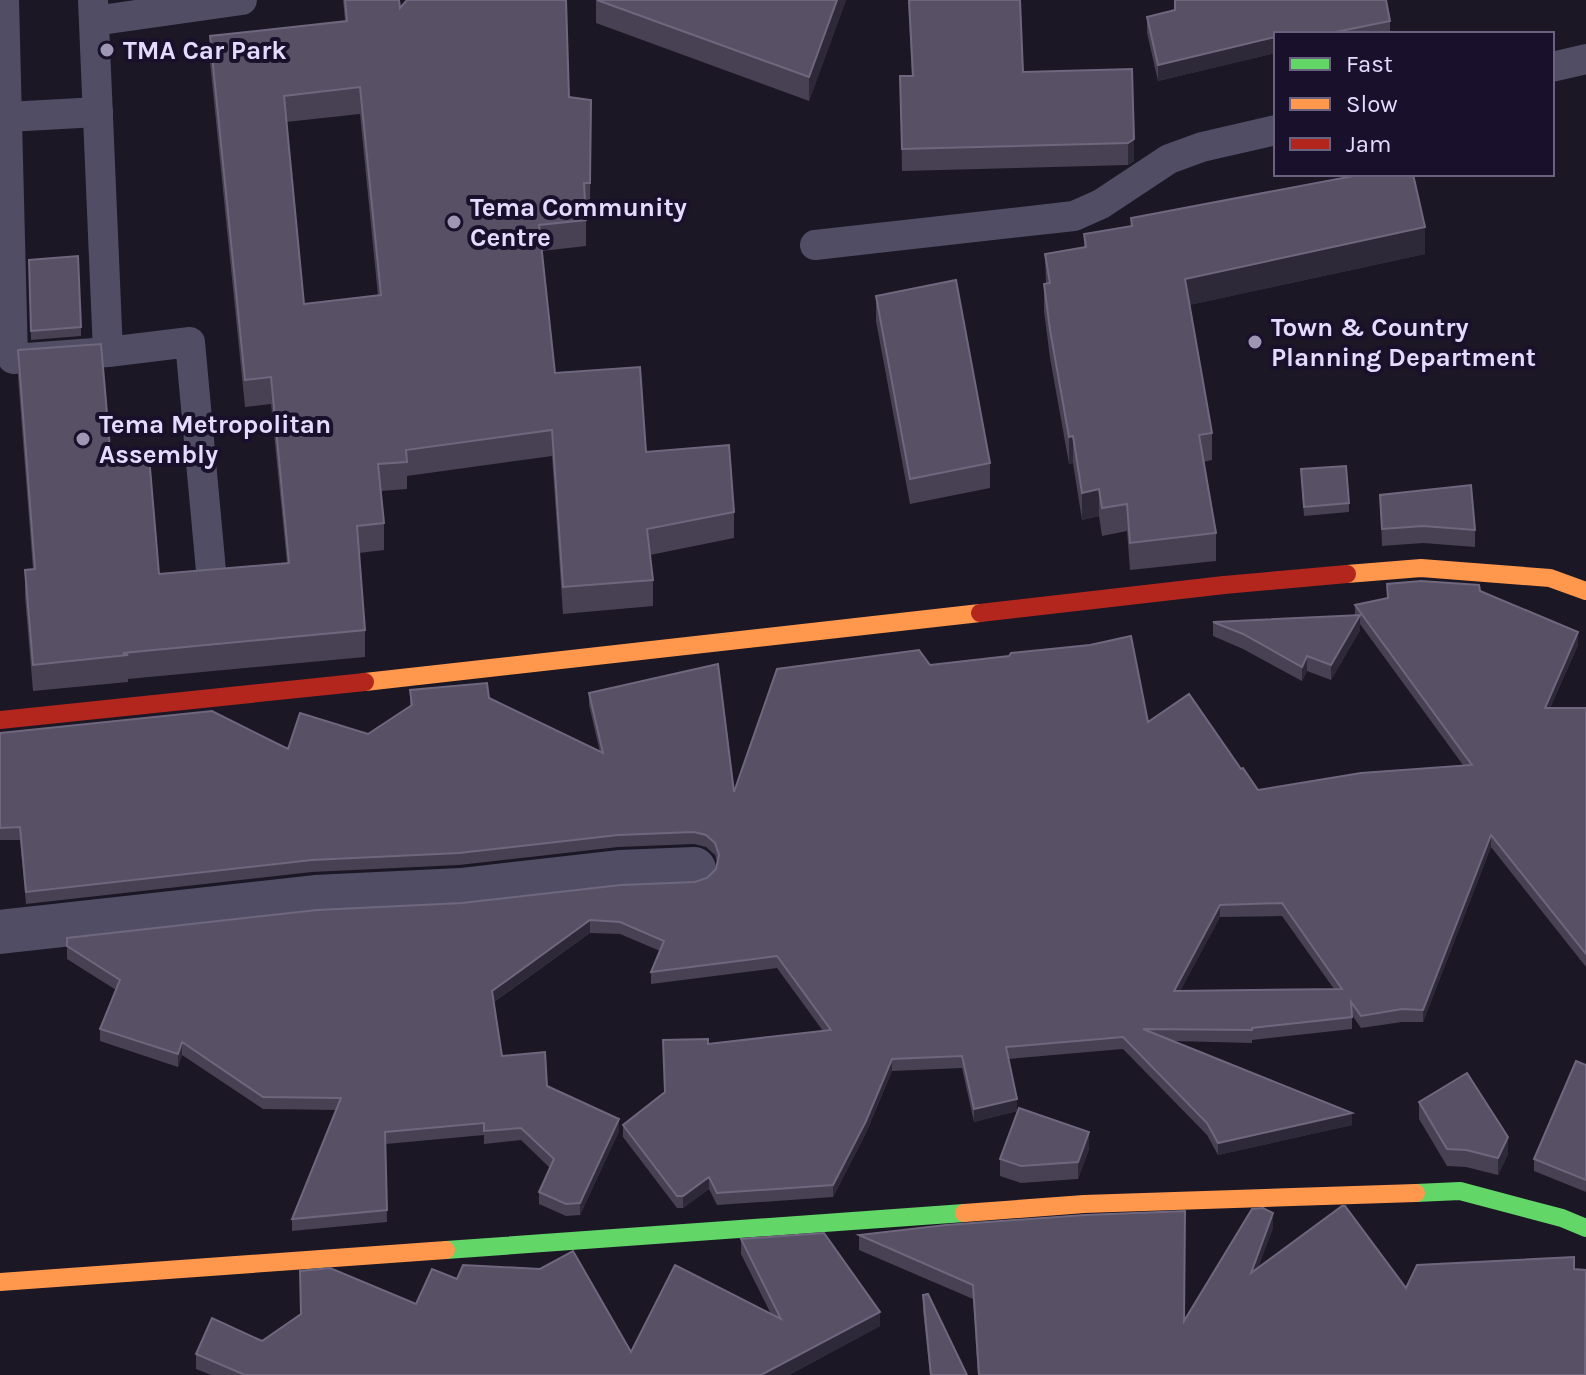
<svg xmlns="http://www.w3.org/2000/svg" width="1586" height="1375" font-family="Karla,sans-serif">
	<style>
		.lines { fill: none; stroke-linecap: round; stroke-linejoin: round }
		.lane { stroke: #514d65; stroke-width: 30 }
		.street { stroke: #514d65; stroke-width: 44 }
		.fast { stroke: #63d668; stroke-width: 18 }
		.slow { stroke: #ff974d; stroke-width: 18 }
		.jam { stroke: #b3261e; stroke-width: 18 }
		.wall { fill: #474153; fill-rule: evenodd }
		.shaded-wall { fill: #2e2939 }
		.building { fill: #585165; stroke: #6e677e; stroke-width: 2; fill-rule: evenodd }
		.poi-dot { fill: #9e96b3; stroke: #19112b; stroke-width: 3 }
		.labels { text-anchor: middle; stroke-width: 8; stroke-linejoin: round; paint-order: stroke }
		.poi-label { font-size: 26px; font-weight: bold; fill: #e4dbff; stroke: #19112b; text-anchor: start }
	</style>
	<rect width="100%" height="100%" fill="#1b1725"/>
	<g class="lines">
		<g class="lane">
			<path d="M4,0L13,359L108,352L190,342L211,571"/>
			<path d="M93,0L108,352"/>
			<path d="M94,21L242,0"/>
			<path d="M1552,67L1586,59"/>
			<path d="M7,117L98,112"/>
			<path d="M815,245L1074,216L1101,204L1169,159L1202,147L1276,130"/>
		</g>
		<path class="street" d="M0,932L315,897L461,890L619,872L694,869"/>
		<g class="fast">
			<path d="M1416,1193L1460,1191L1562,1218L1586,1228"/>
			<path d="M446,1250L964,1213"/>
		</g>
		<g class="slow">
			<path d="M1347,574L1421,568L1550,578L1586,591"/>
			<path d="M365,682L980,613"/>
			<path d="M964,1213L1084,1204L1416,1193"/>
			<path d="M0,1282L446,1250"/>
		</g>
		<g class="jam">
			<path d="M980,613L1224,585L1347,574"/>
			<path d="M0,720L365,682"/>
		</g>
	</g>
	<g class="wall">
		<path d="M343,0H399L400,8L569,97L591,100L590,210H586V246L542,251L555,373L646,452L734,512V538L650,555L653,580V606L563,614L552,456L407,476V489L381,491L384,523V550L359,553L365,630V657L128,679V682L33,691L25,597V570H33L18,377V350L111,460L159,574L287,563L271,404L245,407L210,62V36L345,21ZM360,114L378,296L304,304L286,122Z"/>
		<path d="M596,0H846L809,101L596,23Z"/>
		<path d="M908,0H1020L1023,72L1132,69L1134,161L1128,165L902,171L900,76H912Z"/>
		<path d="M1174,0H1386L1390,21V34H1276V58L1275,53L1158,81L1147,33V17L1174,10Z"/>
		<path d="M1131,218L1425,254L1189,305L1212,433V460L1203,462L1216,533V561L1130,570L1127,531L1102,536L1099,516L1082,520L1073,463L1069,464L1050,358L1044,311V284H1046L1045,254L1084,247V234L1131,226Z"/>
		<path d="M29,260L81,327V336L31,340Z"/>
		<path d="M876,296L990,463V488L910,504L876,321Z"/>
		<path d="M1301,478L1349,503V512L1304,516Z"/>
		<path d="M1380,495L1475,530V547L1423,543L1382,546Z"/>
		<path d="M1387,584L1480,591L1578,645L1550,708H1586V967L1491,847L1423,1022H1402L1361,1028L1352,1015V1029L1252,1040V1043L1174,1041L1352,1125L1218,1155L1207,1135L1123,1049L1008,1059L1017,1111L974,1122L962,1068L892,1071L866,1133L833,1197L717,1205L709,1189L683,1208H677L623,1137V1125L664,1093L708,1044L823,1031L777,968L651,984V972L660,951L620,934L590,933L494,1002L502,1056L547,1086L619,1131L580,1215L566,1216L539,1204V1192L550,1168L521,1140L484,1144V1135L386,1144L387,1222L292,1231V1219L336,1110L263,1109L182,1055L178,1067L100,1041V1029L116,990L67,959V938L695,882L707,878L716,869L717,862L715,855L706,847L694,844L618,847L459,865L312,872L26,904L20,840H0V733L288,749L368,734L410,706V690L489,698L600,752L589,705V693L734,792L930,665L1148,722L1241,769L1258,790L1463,765L1360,624V630L1331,680L1307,671L1302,681L1243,649L1213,636V622L1355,615V605L1387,598ZM1282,916L1334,989L1180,991L1220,917Z"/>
		<path d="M1586,1065V1192L1534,1171V1159Z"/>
		<path d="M1419,1102L1508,1154L1498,1175L1466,1167L1447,1166L1419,1119Z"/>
		<path d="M1089,1149L1078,1179L1021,1183L1000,1176V1159Z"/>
		<path d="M1273,1228L1258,1267L1406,1288L1574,1269L1586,1375H978L973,1299L859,1250V1235L1184,1321Z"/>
		<path d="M741,1239L880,1326L789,1375H211L196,1369V1354L262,1341L416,1304L631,1352L771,1314L741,1254Z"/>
		<path d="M923,1295L967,1375H930L923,1310Z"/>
	</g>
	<g class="shaded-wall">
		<path d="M837,0H846L809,101V77Z"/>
		<path d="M1275,37V53L1158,81V65Z"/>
		<path d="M1134,139V161L1128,165V143Z"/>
		<path d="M1425,227V254L1185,306V279Z"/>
		<path d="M1073,436V463L1069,464V437Z"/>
		<path d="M1099,489V516L1082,520V493Z"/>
		<path d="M1360,615V630L1331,680V665Z"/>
		<path d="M1578,632V645L1545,720V708Z"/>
		<path d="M1307,656V671L1302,681V667Z"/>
		<path d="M1491,835V847L1423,1022V1010Z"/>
		<path d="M1220,905V917L1174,1003V991Z"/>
		<path d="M590,920V933L492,1003V991Z"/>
		<path d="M182,1042V1055L178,1067V1054Z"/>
		<path d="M892,1059V1071L866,1133L833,1197V1185Z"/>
		<path d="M1017,1099V1111L974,1122V1109Z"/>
		<path d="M1352,1113V1125L1218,1155V1143Z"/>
		<path d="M619,1119V1131L580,1215V1203Z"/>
		<path d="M1089,1132V1149L1078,1179V1162Z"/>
		<path d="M1508,1137V1154L1498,1175V1158Z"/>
		<path d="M709,1177V1189L683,1208V1196Z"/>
		<path d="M1273,1213V1228L1251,1287V1273Z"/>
		<path d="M880,1312V1326L789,1375H761Z"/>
	</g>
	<g class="building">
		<path d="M345,0H399L400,8L407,0H566L569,97L591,100L590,183H584L586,220L539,225L555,373L640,367L646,452L729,445L734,512L647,529L653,580L563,587L552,430L406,450L407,462L378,464L384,523L357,526L365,630L123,653L128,655L33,665L25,570L35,569L18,350L101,344L111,460L149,456L159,574L289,563L271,377L245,380L210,36L347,21ZM360,87L381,295L304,304L284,96Z"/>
		<path d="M597,0H837L809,77Z"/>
		<path d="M909,0H1020L1023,72L1132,69L1134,139L1128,143L902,149L900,76H913Z"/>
		<path d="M1175,0H1386L1390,21L1326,34H1276V42L1275,37L1158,65L1147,17L1175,10Z"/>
		<path d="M1364,174H1413L1425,227L1185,279L1212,433L1199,435L1216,533L1130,543L1127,504L1102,508L1099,489L1082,493L1073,436L1069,437L1050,330L1044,284L1050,283L1045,254L1086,247L1084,234L1132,226L1131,218Z"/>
		<path d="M78,256L81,327L31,331L29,260Z"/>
		<path d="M956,280L990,463L910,479L876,296Z"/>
		<path d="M1346,466L1349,503L1304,507L1301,469Z"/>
		<path d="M1471,485L1475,530L1423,526L1382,529L1380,495Z"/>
		<path d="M1421,581L1479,585L1480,591L1578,632L1545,708H1586V954L1491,835L1423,1010L1402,1009L1361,1016L1351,1002L1352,1017L1252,1028V1030L1143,1029L1352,1113L1218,1143L1207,1123L1123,1037L1006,1047L1017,1099L974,1109L962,1056L892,1059L866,1121L833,1185L717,1193L709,1177L683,1196H677L623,1125L665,1092L663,1040L708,1039V1044L831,1030L777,956L651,972L664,941L620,922L590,920L492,991L502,1056L545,1052L547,1086L619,1119L580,1203L566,1204L539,1192L554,1159L521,1128L484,1131V1123L385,1132L387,1210L292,1219L341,1098L263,1097L182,1042L178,1054L100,1029L120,980L67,946V938L317,910L462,903L621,885L695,882L707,878L716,869L719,855L715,843L706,835L694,832L618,835L459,853L312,860L26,892L20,827L0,828V733L212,711L288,749L300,713L368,734L412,705L410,690L487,683L489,698L603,753L589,693L718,664L734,792L777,669L919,650L930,665L1009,656L1011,653L1090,645L1131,636L1148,722L1189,694L1241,769L1243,768L1258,790L1361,773L1472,765L1355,605L1388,598L1387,584ZM1282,903L1342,989L1174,991L1220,905Z"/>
		<path d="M1360,615L1331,665L1307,656L1302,667L1243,634L1213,622Z"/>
		<path d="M1576,1061L1586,1065V1180L1534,1159Z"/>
		<path d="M1467,1073L1508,1137L1498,1158L1466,1150L1447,1149L1419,1102Z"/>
		<path d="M1019,1108L1089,1132L1078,1162L1021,1166L1000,1159Z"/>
		<path d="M1342,1206H1345L1406,1288L1417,1265L1574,1257V1269L1586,1270L1585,1375H979L973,1285L859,1235L946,1225L1085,1215L1185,1211L1184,1321L1252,1209L1263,1208L1273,1213L1251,1273Z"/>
		<path d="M824,1233L880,1312L761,1375H245L196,1354L212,1318L262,1341L301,1314L300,1271L330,1268L416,1304L432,1269L457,1279L463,1265L540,1269L573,1251L631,1352L675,1265L781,1319L741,1239Z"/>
		<path d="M928,1294L967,1375H931L923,1295Z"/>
	</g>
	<g class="poi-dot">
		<circle cx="107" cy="50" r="8"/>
		<circle cx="454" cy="222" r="8"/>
		<circle cx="1255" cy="342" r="8"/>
		<circle cx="83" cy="439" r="8"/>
	</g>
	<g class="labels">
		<g class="poi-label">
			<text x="123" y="59">TMA Car Park</text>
			<text x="470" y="216">Tema Community<tspan x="470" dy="30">Centre</tspan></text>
			<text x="1271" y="336">Town &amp; Country<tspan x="1271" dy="30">Planning Department</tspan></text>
			<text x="99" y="433">Tema Metropolitan<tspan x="99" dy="30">Assembly</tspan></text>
		</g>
	</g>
	<rect x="1274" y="32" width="280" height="144" fill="#19112b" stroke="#6a6280" stroke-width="2"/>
	<rect x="1290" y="58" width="40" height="12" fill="#63d668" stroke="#6a6280" stroke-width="2"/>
	<text x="1346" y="72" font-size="24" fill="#e4dbff">Fast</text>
	<rect x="1290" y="98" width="40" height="12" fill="#ff974d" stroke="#6a6280" stroke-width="2"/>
	<text x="1346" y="112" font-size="24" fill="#e4dbff">Slow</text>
	<rect x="1290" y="138" width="40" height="12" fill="#b3261e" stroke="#6a6280" stroke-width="2"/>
	<text x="1346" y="152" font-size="24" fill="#e4dbff">Jam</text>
</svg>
